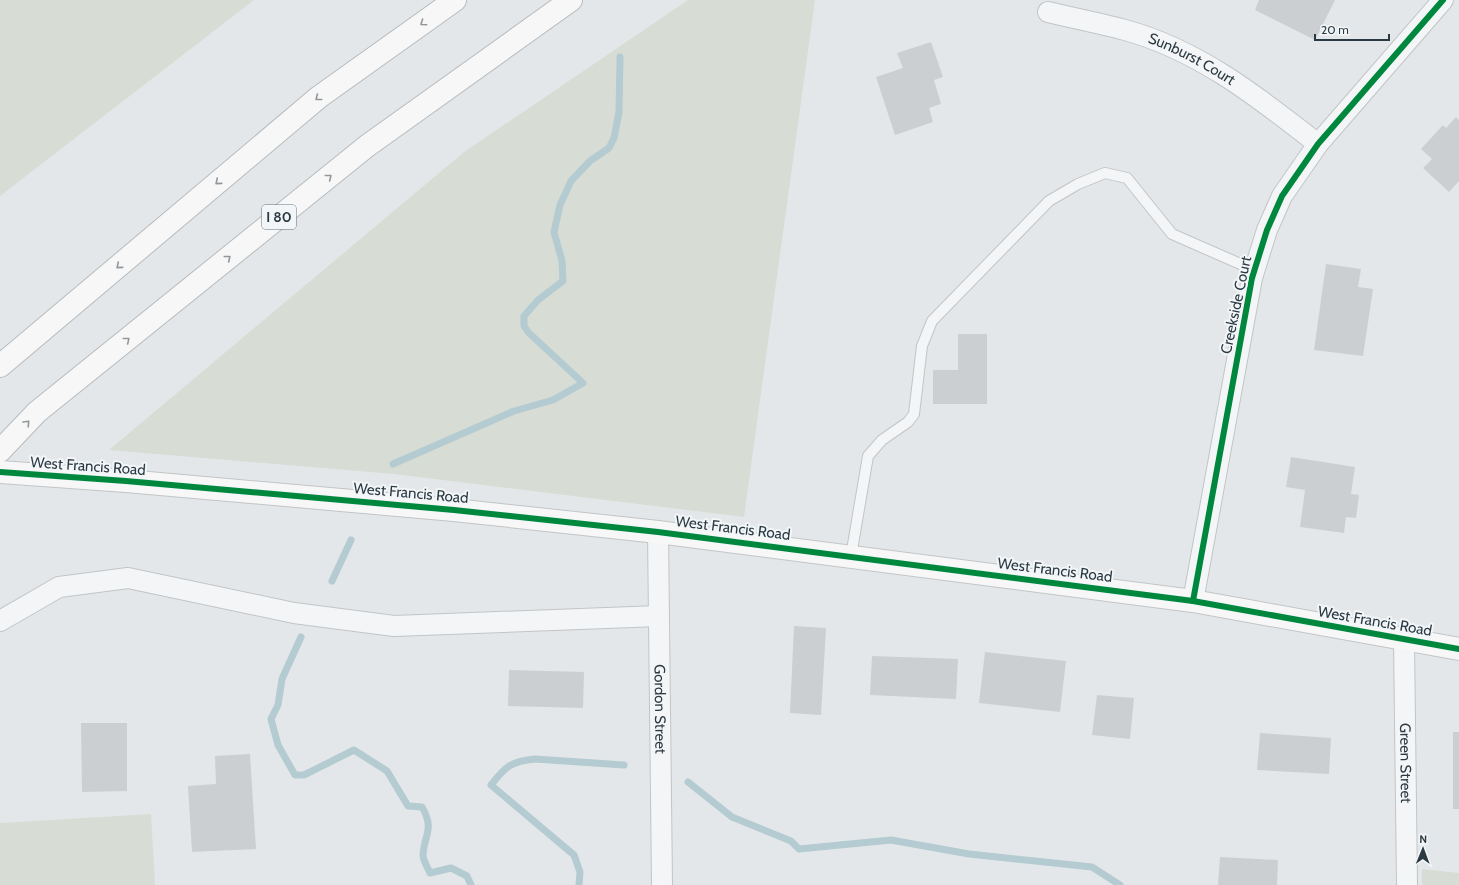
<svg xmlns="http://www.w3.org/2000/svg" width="1459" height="885" font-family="Cabin,sans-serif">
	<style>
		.green { fill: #d7ddd5 }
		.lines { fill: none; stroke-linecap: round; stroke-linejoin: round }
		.stream { stroke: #b4cbd2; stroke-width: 7 }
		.building { fill: #cccfd1 }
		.lane-casing { stroke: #c2c5c7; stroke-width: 12 }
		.street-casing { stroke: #c2c5c7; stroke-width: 22 }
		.secondary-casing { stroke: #c2c5c7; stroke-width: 24 }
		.highway-casing { stroke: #b7bbbd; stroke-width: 24 }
		.lane { stroke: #f3f5f6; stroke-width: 10 }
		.street { stroke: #f3f5f6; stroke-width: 20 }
		.secondary { stroke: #f7f7f7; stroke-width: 22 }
		.highway { stroke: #f7f7f7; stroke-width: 22 }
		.cycleway-casing { stroke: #f2f6f8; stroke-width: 8 }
		.cycleway { stroke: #00873e; stroke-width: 6 }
		.oneway { stroke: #91989c }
		.labels { text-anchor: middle; stroke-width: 4; stroke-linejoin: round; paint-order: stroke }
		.shield { fill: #f2f6f8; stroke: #677279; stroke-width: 1 }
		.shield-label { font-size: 14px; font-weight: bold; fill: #2b3a42 }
		.street-label { font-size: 15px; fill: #2b3a42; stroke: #f2f6f8 }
	</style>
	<rect width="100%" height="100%" fill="#e4e7e9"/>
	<g class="green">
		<path d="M0,0H254L0,196Z"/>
		<path d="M688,0H815L744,517L394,474L109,450L464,152Z"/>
		<path d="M151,814L155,885H0V823Z"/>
		<path d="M1422,869L1459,873V885H1422Z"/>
	</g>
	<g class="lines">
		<g class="stream">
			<path d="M393,464L514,411L553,400L583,383L529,333L524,326V316L538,300L563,281L562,261L554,232L560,205L571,181L590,161L609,148L614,138L619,112L620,57"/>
			<path d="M332,581L351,540"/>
			<path d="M301,637L282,679L278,705L271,719L278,745L295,775H304L354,750L387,771L408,806L422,807C435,829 424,835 423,855C423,861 428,868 430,873L451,868L467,876L471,885"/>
			<path d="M688,782L732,817L791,841L799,849L891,840L969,854L1092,867L1120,885"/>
			<path d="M579,885L580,872L574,855L491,785C505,767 511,761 535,759L624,765"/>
		</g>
	</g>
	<g class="building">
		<path d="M1259,0H1335L1315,40L1255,10Z"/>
		<path d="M931,42L943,77L934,80L941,104L929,108L933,122L895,135L876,77L903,68L897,53Z"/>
		<path d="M1456,117L1459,120V181L1449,192L1423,168L1432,159L1421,149L1443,125L1446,128Z"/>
		<path d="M1326,264L1361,269L1358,287L1373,289L1363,356L1314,350Z"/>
		<path d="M958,334H987V404H933V370H958Z"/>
		<path d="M1291,457L1355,467L1351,494L1359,495L1356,518L1346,517L1344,533L1300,527L1305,490L1286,487Z"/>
		<path d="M794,626L826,628L821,715L790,713Z"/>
		<path d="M985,652L1066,661L1060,712L979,703Z"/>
		<path d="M872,656L958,659L956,699L870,695Z"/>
		<path d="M509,670L584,672L583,708L508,706Z"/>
		<path d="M1097,695L1134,698L1130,739L1092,735Z"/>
		<path d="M81,723H127V791L82,792Z"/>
		<rect x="1453" y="732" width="6" height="77"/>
		<path d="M1260,733L1331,738L1329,774L1257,770Z"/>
		<path d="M250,754L256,849L192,852L188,786L216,784L215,756Z"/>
		<path d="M1220,857L1278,860L1277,885H1218Z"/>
	</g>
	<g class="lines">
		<defs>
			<path id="lane" d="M851,556L868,456L882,440L908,422L914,414L922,346L932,321L1049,201L1078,184L1105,173L1127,178L1172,234L1254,270"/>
			<g id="street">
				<path id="s1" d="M1048,12C1073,18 1100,23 1125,30C1199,50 1259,98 1318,144"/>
				<path id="s2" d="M658,532L662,885"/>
				<path d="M1193,601L1252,278L1267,230L1282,196L1318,144L1443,0"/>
				<path d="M0,621L59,587L128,578L294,613L394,626L659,616"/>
				<path id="s3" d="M1404,640L1407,885"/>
			</g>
			<path id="secondary" d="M0,472L126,481L454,510L658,532L1193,601L1459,649"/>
			<g id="highway">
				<path d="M0,366L319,97L455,0"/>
				<path d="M0,451L37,412L367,146L571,0"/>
			</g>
		</defs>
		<use href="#lane" class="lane-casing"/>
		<use href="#street" class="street-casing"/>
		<use href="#secondary" class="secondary-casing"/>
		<use href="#highway" class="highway-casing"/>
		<use href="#lane" class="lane"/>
		<use href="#street" class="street"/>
		<use href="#secondary" class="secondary"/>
		<use href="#highway" class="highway"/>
		<defs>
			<g id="cycleway">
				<path d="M0,472L126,481L454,510L658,532L1193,601L1459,649"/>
				<path d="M1193,601L1252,278L1267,230L1282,196L1318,144L1443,0"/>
			</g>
		</defs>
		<use href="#cycleway" class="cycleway-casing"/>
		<use href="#cycleway" class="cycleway"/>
	</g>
	<defs><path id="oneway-chevron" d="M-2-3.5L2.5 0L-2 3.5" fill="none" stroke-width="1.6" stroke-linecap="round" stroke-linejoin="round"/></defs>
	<g class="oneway">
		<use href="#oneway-chevron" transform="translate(423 23) rotate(145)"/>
		<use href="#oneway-chevron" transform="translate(318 98) rotate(142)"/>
		<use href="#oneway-chevron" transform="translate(329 177) rotate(-39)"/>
		<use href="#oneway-chevron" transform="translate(218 182) rotate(140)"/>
		<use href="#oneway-chevron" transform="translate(228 258) rotate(-39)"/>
		<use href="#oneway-chevron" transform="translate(119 266) rotate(140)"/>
		<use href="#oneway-chevron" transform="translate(127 340) rotate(-39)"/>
		<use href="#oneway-chevron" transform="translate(27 423) rotate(-47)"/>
	</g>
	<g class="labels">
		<rect class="shield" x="262" y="205" width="34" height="24" rx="3"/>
		<g class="shield-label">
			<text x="279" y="222">I 80</text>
		</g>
		<g class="street-label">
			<text dy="5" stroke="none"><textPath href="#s1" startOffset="152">Sunburst Court</textPath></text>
			<text transform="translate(1236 305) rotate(-78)" y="5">Creekside Court</text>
			<text transform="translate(88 466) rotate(4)" y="5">West Francis Road</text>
			<text transform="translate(411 493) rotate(5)" y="5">West Francis Road</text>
			<text transform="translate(733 528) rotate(7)" y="5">West Francis Road</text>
			<text transform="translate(1055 570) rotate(7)" y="5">West Francis Road</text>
			<text transform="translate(1375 621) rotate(10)" y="5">West Francis Road</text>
			<text dy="5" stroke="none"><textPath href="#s2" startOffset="177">Gordon Street</textPath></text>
			<text dy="5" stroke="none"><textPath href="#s3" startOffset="123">Green Street</textPath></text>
		</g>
	</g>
	<g transform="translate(1423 849) rotate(1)" stroke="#f2f6f8" stroke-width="3" paint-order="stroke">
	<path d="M0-3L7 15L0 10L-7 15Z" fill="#2b3a42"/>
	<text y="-6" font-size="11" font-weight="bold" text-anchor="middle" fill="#2b3a42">N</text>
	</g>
	<path d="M1315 34v6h74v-6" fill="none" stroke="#2b3a42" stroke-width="2"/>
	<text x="1321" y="34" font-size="12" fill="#2b3a42" stroke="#f2f6f8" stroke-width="3" paint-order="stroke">20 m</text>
</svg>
